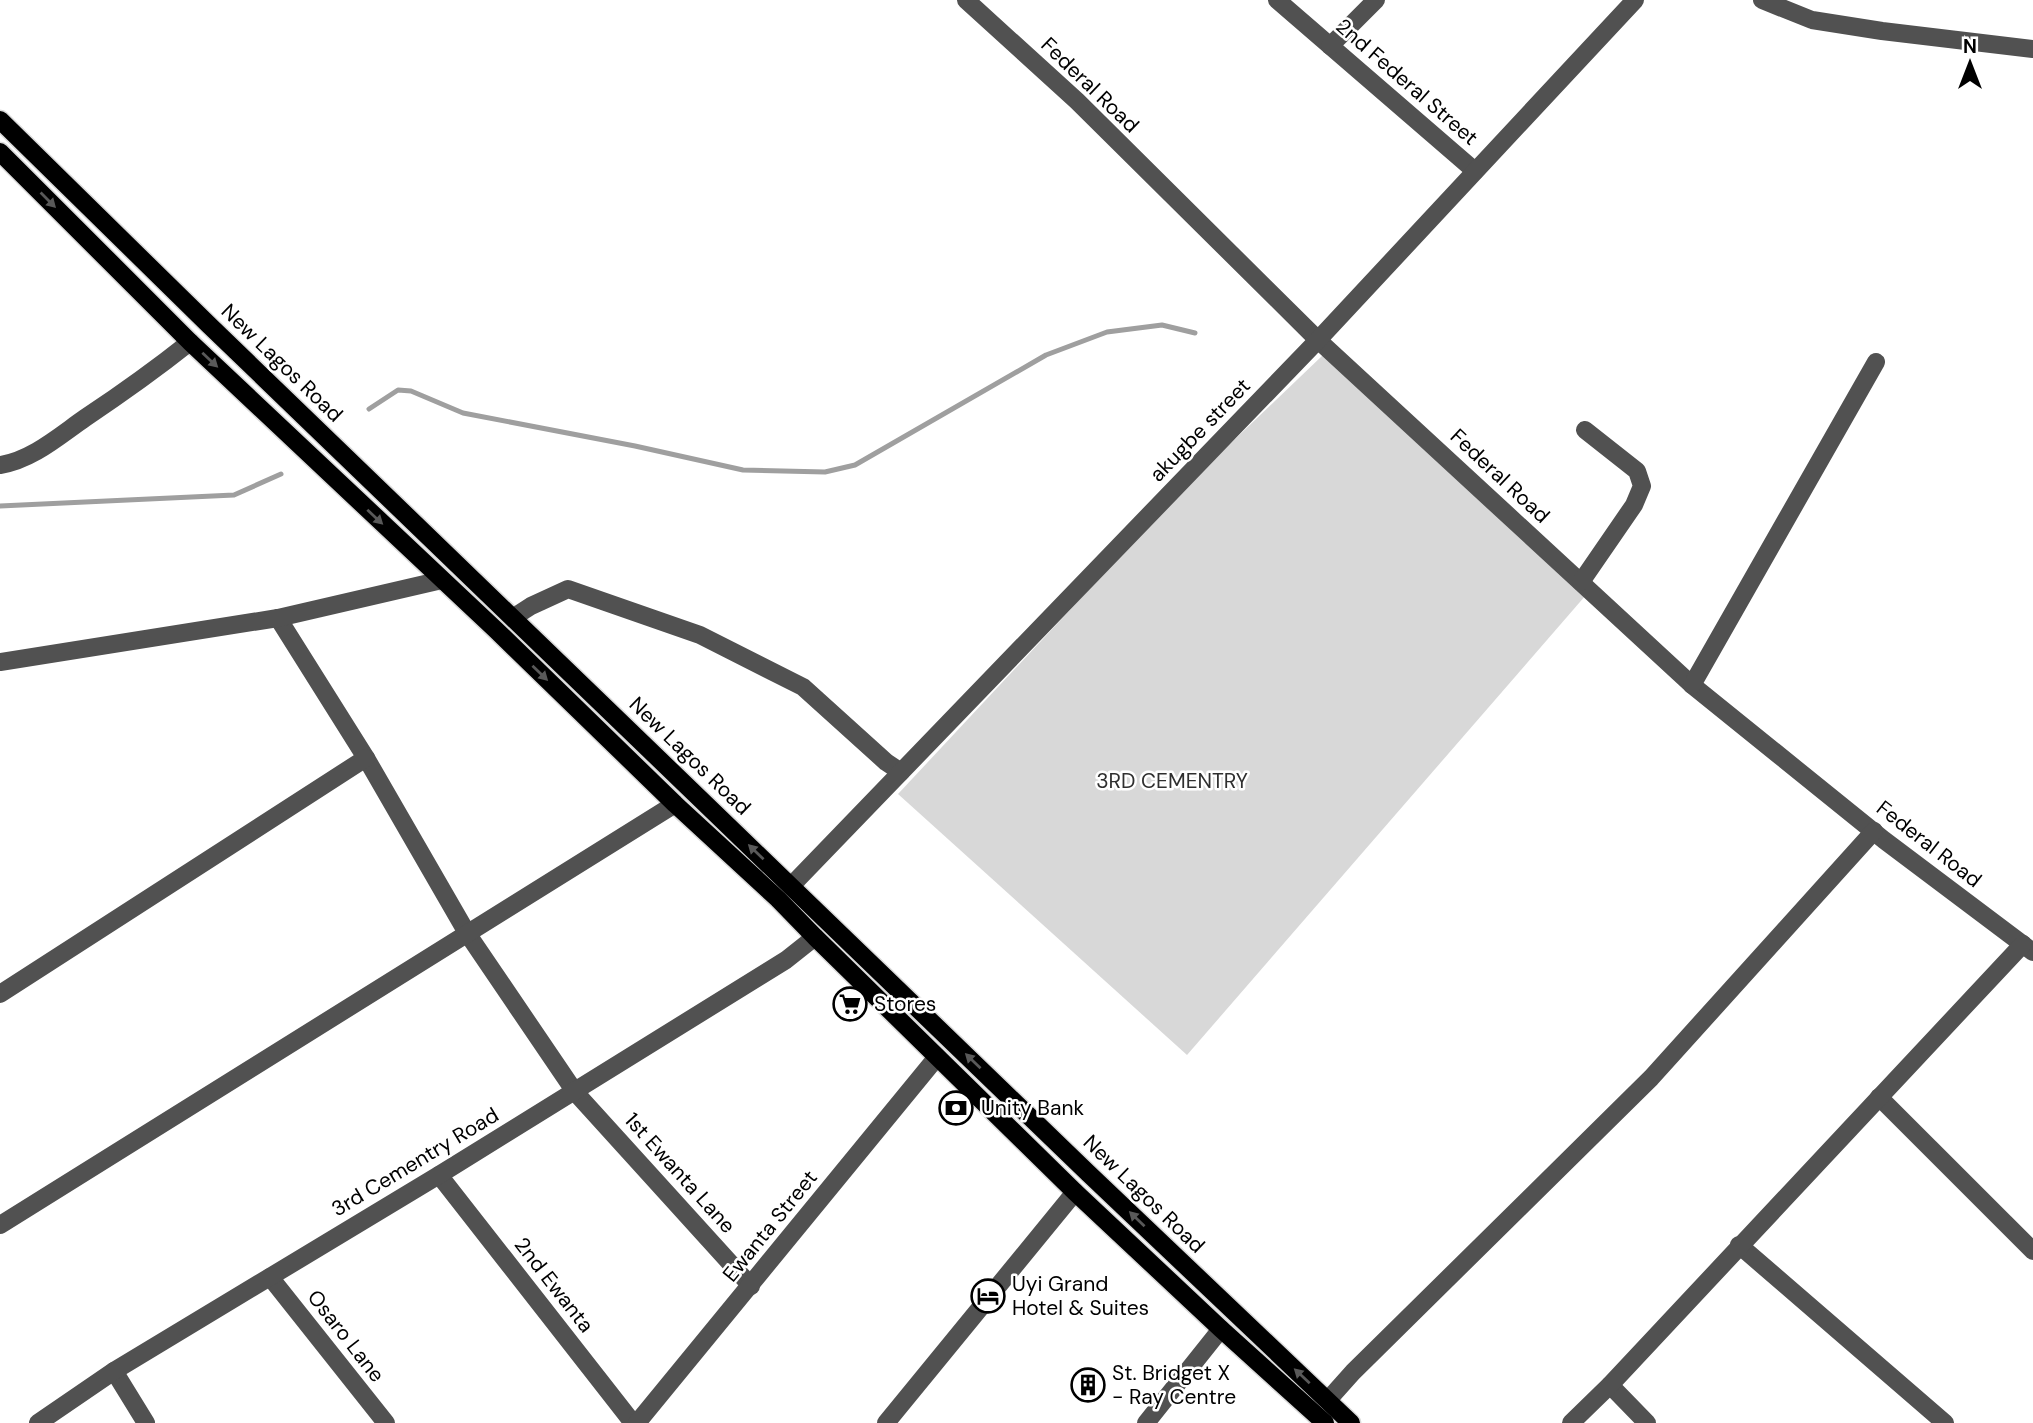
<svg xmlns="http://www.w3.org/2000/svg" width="2033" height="1423" font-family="'DM Sans',sans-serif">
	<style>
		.green { fill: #d8d8d8 }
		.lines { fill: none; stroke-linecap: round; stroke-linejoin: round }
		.stream { stroke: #9f9f9f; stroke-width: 5 }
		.major-casing { stroke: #dbdbdb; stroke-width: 21 }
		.minor { stroke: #515151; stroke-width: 18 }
		.major { stroke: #000; stroke-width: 18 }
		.oneway { fill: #595959 }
		.labels { text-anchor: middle; stroke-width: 5; stroke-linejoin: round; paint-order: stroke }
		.street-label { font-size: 21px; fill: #000; stroke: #fff }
		.park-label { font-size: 21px; fill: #2f2f2f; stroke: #fff }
		.poi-label { font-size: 21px; fill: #000; stroke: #fff; text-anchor: start }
	</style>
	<rect width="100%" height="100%" fill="#fff"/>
	<path class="green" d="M1323,355L1586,595L1187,1055L898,794L1184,488Z"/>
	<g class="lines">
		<g class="stream">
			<path d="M369,409L398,390L411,391L463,413L635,446L743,470L825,472L855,465L1046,355L1107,332L1162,325L1195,333"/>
			<path d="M0,506L234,495L281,474"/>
		</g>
		<defs>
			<g id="major">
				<path d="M0,120L209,325L1088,1173L1351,1423"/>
				<path d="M0,152L190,342L496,630L675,804L778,899L815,937L1075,1192L1221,1329L1325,1423"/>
			</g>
		</defs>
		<use href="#major" class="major-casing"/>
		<g class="minor">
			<path d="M966,0L1077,101L1318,340L1692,685L1884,840L2033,952"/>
			<path d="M1277,0L1475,171"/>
			<path d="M1762,0L1812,20L1882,31L2033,49"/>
			<path d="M1330,46L1376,0"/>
			<path d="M0,465C32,460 59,436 85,418C121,394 156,369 190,342"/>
			<path d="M1581,582L1634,505L1642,486L1637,471L1585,430"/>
			<path d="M514,617L531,606L568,589L700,635L803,687L886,762L901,772"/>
			<path d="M278,618L366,758L467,933L575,1092L751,1286"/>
			<path d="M0,662L278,618L442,580"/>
			<path d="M1692,685L1876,362"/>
			<path d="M791,886L1318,340L1635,0"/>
			<path d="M0,994L366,758"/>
			<path d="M1879,1097L2033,1251"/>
			<path d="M439,1175L633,1423"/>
			<path d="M0,1225L675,804"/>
			<path d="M1739,1245L1945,1423"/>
			<path d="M270,1277L386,1423"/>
			<path d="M114,1371L146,1423"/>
			<path d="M1610,1385L1647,1423"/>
			<path d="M1328,1400L1353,1372L1651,1078L1874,831"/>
			<path d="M38,1423L114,1371L439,1175L786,960L815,937"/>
			<path d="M637,1423L937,1057"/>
			<path d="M886,1423L1075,1192"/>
			<path d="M1146,1423L1221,1329"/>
			<path d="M1571,1423L1610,1385L2023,944"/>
		</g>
		<use href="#major" class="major"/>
	</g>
	<defs><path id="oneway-solid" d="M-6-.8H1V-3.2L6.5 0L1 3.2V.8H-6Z" transform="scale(1.75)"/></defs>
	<g class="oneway">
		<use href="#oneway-solid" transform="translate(48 200) rotate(45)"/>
		<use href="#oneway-solid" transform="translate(210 360) rotate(43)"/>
		<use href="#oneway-solid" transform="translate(375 517) rotate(43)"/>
		<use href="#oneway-solid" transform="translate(540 673) rotate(44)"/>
		<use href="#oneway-solid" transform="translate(756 852) rotate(-136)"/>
		<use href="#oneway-solid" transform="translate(973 1061) rotate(-136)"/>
		<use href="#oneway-solid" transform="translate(1137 1219) rotate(-136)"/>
		<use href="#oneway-solid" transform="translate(1302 1376) rotate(-137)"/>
	</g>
	<defs>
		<symbol id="supermarket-ring" viewBox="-11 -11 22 22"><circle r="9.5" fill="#fff" stroke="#000" stroke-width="1.5"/><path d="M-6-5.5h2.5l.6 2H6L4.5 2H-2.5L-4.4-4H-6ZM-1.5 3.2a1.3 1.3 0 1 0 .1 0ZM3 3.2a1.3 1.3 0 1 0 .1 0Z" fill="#000"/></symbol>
		<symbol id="bank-ring" viewBox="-11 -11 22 22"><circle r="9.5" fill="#fff" stroke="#000" stroke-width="1.5"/><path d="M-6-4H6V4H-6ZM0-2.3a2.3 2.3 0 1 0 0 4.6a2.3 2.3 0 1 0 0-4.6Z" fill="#000"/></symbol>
		<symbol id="hotel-ring" viewBox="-11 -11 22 22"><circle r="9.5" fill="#fff" stroke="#000" stroke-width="1.5"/><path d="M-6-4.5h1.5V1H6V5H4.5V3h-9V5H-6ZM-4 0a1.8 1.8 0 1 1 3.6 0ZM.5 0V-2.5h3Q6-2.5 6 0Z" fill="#000"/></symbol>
		<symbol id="building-ring" viewBox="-11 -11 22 22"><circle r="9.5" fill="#fff" stroke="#000" stroke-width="1.5"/><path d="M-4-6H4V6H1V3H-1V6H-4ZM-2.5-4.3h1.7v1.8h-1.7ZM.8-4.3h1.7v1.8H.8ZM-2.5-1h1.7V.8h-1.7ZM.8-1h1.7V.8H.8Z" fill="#000"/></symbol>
	</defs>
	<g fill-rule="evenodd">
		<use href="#supermarket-ring" x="831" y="985" width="38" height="38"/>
		<use href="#bank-ring" x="937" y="1089" width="38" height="38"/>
		<use href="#hotel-ring" x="969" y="1277" width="38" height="38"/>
		<use href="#building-ring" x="1069" y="1366" width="38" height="38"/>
	</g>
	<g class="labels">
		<g class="street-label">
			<text transform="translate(1407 82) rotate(41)" y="7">2nd Federal Street</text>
			<text transform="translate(1090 85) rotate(44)" y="7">Federal Road</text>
			<text transform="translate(282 363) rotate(44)" y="7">New Lagos Road</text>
			<text transform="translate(1200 430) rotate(-46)" y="7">akugbe street</text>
			<text transform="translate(1500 476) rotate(43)" y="7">Federal Road</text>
			<text transform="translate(690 756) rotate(44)" y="7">New Lagos Road</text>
			<text transform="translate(1929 844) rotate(38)" y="7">Federal Road</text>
			<text transform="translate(415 1162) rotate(-31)" y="7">3rd Cementry Road</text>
			<text transform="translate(680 1173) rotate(48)" y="7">1st Ewanta Lane</text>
			<text transform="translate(1144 1194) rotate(44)" y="7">New Lagos Road</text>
			<text transform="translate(770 1226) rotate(-51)" y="7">Ewanta Street</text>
			<text transform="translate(554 1285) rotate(52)" y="7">2nd Ewanta</text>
			<text transform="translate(346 1336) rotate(52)" y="7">Osaro Lane</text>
		</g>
		<g class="park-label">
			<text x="1172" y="788">3RD CEMENTRY</text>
		</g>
		<g class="poi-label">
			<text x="874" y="1011">Stores</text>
			<text x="981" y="1115">Unity Bank</text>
			<text x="1012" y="1291">Uyi Grand<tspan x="1012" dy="24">Hotel &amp; Suites</tspan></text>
			<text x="1112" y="1380">St. Bridget X<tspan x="1112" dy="24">- Ray Centre</tspan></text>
		</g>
	</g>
	<g transform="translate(1970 63)" stroke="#ffffff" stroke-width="5" paint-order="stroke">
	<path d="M0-5L12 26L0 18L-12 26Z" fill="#000000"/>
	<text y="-10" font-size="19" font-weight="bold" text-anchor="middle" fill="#000000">N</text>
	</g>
</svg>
